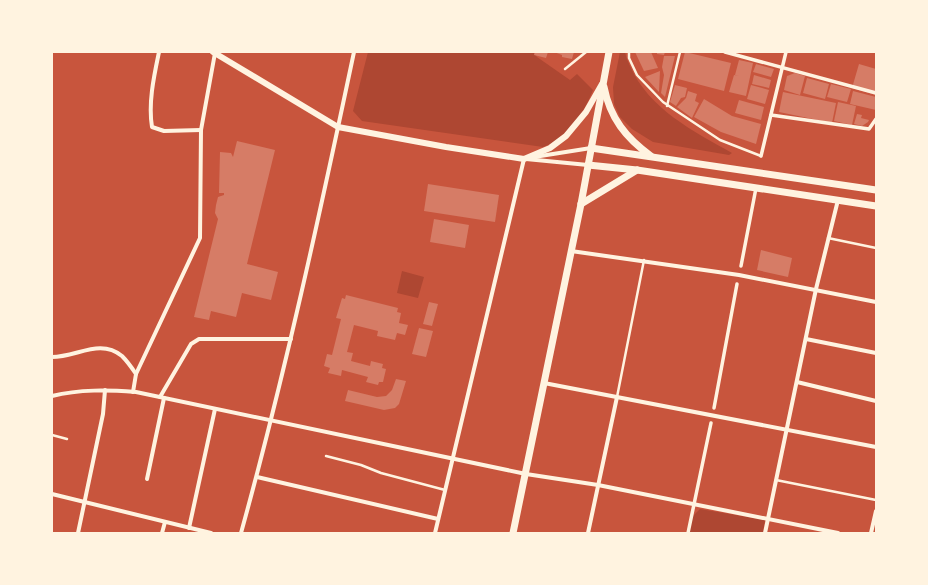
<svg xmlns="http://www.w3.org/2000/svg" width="928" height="585" font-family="'IBM Plex Sans',sans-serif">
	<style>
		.green { fill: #ae4732 }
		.building { fill: #d67c66 }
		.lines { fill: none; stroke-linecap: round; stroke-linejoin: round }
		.service { stroke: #fff3e0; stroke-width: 2.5 }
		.pedestrian { stroke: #fff3e0; stroke-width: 3.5 }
		.minor { stroke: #fff3e0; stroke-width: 4 }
		.tertiary { stroke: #fff3e0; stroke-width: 6 }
		.secondary { stroke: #fff3e0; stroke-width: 7 }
	</style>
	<rect width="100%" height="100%" fill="#c8553d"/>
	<g class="green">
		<path d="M368,52H533L537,57L570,80L577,74L593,90C584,113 568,138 543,147L362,121L353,111Z"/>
		<path d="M620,52H625C626,57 628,62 630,66C649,109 693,131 732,153L729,155L653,142L632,129L620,117L614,104L613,87Z"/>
		<path d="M402,271L424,277L418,298L397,293Z"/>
		<path d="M700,509L765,520L763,533H688L692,517Z"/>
	</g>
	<g class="building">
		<path d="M535,52H548L546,58L534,55Z"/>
		<path d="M554,52H574L572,59L562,57V55Z"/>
		<path d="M635,52H651L658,68L644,71Z"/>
		<path d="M657,52H665L664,55L657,54Z"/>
		<path d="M685,52L731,63L724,91L678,79Z"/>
		<path d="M664,56H675L665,97L661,93L664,75L662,67Z"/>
		<path d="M739,60L753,63L746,96L729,92L734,75L739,76L735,75Z"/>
		<path d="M756,64L774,69L771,77L753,72Z"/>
		<path d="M859,64L876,69V95L852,88Z"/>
		<path d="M660,71L659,92L645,77Z"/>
		<path d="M795,73L805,76L800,95L784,90L787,76Z"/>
		<path d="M754,75L771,80L769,88L752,84Z"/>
		<path d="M807,78L829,84L825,99L803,93Z"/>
		<path d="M831,84L851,89L847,102L827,97Z"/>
		<path d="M675,85L687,88L685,97L681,98L676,106L670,102Z"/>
		<path d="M751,85L769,90L765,104L747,99Z"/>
		<path d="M688,91L697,94L695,101L699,103L692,118L677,107L686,98Z"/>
		<path d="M853,91L876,97V110L850,104Z"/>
		<path d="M783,92L836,103L832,123L779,112Z"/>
		<path d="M704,99L732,116L761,124L756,144L721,132L694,117Z"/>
		<path d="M739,100L764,107L761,120L735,113Z"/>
		<path d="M838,102L856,106L852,125L834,121Z"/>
		<path d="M857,114L862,115L861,118L869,120L868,122L862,126L854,124Z"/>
		<path d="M237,141L275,150L247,264L278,272L271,300L242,293L236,317L211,311L209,320L194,317L218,219L215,213L216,205L218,197L224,195V193H219L220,152L231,153L233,157Z"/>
		<path d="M428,184L499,195L495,222L424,211Z"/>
		<path d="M434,219L469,225L465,248L430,242Z"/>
		<path d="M761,250L792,258L788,277L757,270Z"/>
		<path d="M346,295L398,308L397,312L401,313L399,323L408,325L405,335L397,333L395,340L377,336L378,331L354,325L347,352L353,353L351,361L370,366L371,361L383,364L382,368L386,369L383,382H379L378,385L366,382L368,377L342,370L341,376L328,373L330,368L324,366L327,354L332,355L341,319L336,318L342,298L345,299Z"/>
		<path d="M429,302L438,304L432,326L423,324Z"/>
		<path d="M419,328L433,331L426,357L412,354Z"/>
		<path d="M396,379L406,381L399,404L395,408L384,410L345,401L348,390L377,397L386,396L392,390Z"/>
	</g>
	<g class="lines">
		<g class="service">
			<path d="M629,52V58L637,75L663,102L720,140L761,156"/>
			<path d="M565,69L586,52"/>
			<path d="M667,106L680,52"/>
			<path d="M828,238L876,248"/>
			<path d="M617,397L644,260"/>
			<path d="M52,435L67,439"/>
			<path d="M326,456L361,465L381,473L445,490"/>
			<path d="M776,480L876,500"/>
		</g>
		<g class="pedestrian">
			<path d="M725,52L876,93"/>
			<path d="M771,115L869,129L876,119"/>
			<path d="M761,156L786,52"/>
			<path d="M741,266L756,188"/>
			<path d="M714,408L737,284"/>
			<path d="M688,533L711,423"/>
		</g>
		<g class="minor">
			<path d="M159,52C154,76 148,103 152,127L164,131L201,130"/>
			<path d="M534,157L591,148"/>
			<path d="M526,159L588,165"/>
			<path d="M571,251L739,275L876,302"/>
			<path d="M806,339L876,353"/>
			<path d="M52,357C77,357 100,338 122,356C127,361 132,368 136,374L133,392"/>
			<path d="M136,374L200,238L201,130L215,53"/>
			<path d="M797,382L876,401"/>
			<path d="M544,383L876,447"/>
			<path d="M52,396C80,389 108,390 136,392L526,474L598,485L838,533"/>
			<path d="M160,397L191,344L199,339H291"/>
			<path d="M257,477L438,519"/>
			<path d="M147,479L164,398"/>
			<path d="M52,494L211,533"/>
			<path d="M189,528L215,409"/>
			<path d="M78,533L103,414L105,390"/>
			<path d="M162,533L165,522"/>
			<path d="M241,533C285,374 320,213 354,52"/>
			<path d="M435,533L524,159"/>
			<path d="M588,533L617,397"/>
			<path d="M765,533L816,289L838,200"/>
			<path d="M871,533L876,511"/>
		</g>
		<path class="tertiary" d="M213,52L338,127L446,147L524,159L550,148L566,136L586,112L602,84"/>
		<g class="secondary">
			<path d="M604,87C610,118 626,138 651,156"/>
			<path d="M591,148L876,190"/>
			<path d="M588,165L637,170L876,206"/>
			<path d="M581,204L637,170"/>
			<path d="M513,533L581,204L609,52"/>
		</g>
	</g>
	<rect width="928" height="585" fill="none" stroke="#fff3e0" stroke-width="106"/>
</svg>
